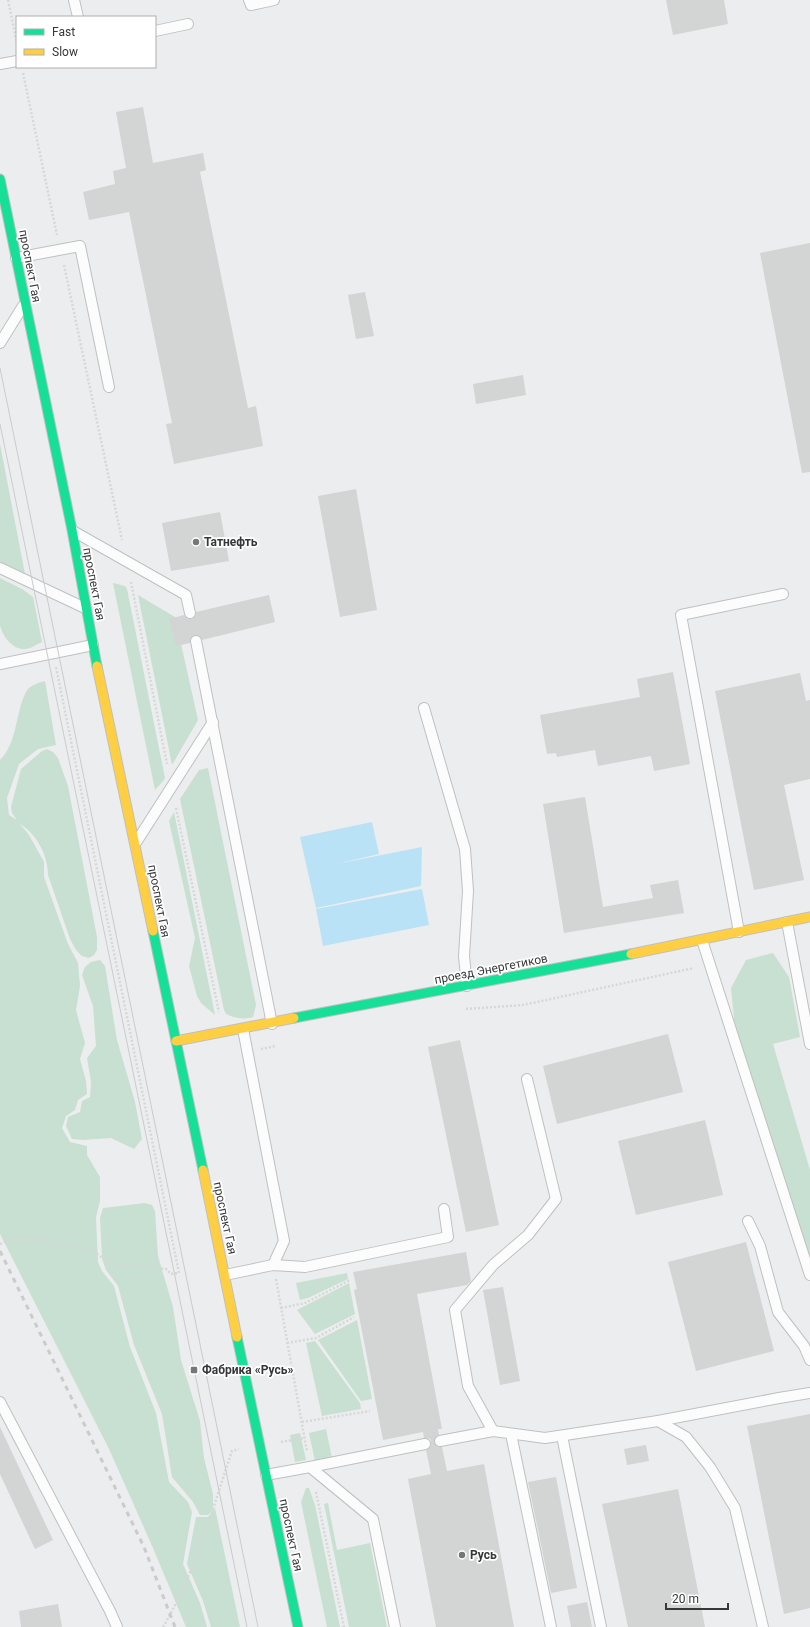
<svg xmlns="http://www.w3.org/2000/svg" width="810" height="1627" font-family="Roboto,sans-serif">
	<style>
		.green { fill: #c8e0d1 }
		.water { fill: #bae2f6 }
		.building { fill: #d3d4d4 }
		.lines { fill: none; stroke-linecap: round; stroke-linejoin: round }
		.lane-casing { stroke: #bfc0c1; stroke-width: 12 }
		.fast-casing { stroke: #bfc0c1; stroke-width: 11 }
		.slow-casing { stroke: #bfc0c1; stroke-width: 11 }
		.path { stroke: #d7d7d8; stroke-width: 2.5; stroke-dasharray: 2 2; stroke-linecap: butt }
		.lane { stroke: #fcfcfc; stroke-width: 10 }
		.fast { stroke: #16e098; stroke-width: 9 }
		.slow { stroke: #ffcf43; stroke-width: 9 }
		.tram { stroke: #cbcbcc; stroke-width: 1 }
		.rail { stroke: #cbcbcc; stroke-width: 3; stroke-dasharray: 5 5; stroke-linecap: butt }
		.poi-dot { fill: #767778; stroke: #fff; stroke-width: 1.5 }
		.labels { text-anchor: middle; stroke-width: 3.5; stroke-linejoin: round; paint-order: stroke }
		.street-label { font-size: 12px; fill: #363738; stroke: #fff }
		.poi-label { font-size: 12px; font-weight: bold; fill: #363738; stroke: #fff; text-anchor: start }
	</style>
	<rect width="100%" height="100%" fill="#ecedee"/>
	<g class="green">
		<path d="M0,444L25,574L0,562Z"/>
		<path d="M0,578L22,589L33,597L42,642C37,644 31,649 25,649C13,650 2,636 0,625C0,610 0,593 0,578Z"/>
		<path d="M113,583L125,586L127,589L165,778L163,781L155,790Z"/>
		<path d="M138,595L175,617L198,720L172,765Z"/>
		<path d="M45,681L56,745L38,749L19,764L7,798L9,815L17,820L12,813L11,807L21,769L42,751L47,749L53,752L58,758L68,786L97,937V950L94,955L89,958L82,956L76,950L70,939L48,875C48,856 37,834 20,824L29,835L44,862V877L68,944L78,963L80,986L76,1010L85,1043L80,1059L86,1081L87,1094L78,1100L75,1110L66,1116L62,1128L70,1142L87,1146V1155L100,1177V1201L96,1217L98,1262L102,1271L114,1286L130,1347L156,1413L169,1482L188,1502L192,1512L183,1564L200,1603L207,1627H186L153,1548L109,1449L0,1234V760C18,742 15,713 26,692C30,685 38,683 45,681Z"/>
		<path d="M208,768L256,1005L253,1017C244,1020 234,1018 226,1014L224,1010L180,799L199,770Z"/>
		<path d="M174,812L215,1015L201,1003L197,996L189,966L195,938L169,821Z"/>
		<path d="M773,953L789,977L800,1037L773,1044L810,1170V1267L735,1029L731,988L746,960Z"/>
		<path d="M100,960L105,966L117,1040L135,1102L142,1139L134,1149L111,1138L83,1140L72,1139L66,1126L68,1117L80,1112L82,1101L90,1097L91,1082L87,1058L96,1046L93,1006L82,975L85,967L91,962Z"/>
		<path d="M145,1203L152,1205L155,1211L158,1256L173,1307L181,1360L200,1421L204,1458L213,1494V1510L208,1515H200L193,1502L172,1477L162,1414L134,1345L118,1286L106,1270L102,1259L100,1218L103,1208Z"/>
		<path d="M347,1273L348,1279L308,1298L300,1300L296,1283Z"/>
		<path d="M349,1283L355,1314L315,1334L297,1310Z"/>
		<path d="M357,1320L372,1399L361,1401L318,1340Z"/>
		<path d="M315,1341L360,1403L361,1409L322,1416L306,1343Z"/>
		<path d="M326,1429L332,1458L315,1461L309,1433Z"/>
		<path d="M300,1433L306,1460L295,1462L290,1435Z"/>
		<path d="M306,1488H309L315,1505L340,1627H327L301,1502Z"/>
		<path d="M328,1503L337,1550L370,1543L387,1627H349L324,1504Z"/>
		<path d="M215,1508L240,1627H211L203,1601L187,1564L196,1517H208Z"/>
	</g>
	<g class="water">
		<path d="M372,822L379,854L336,864L422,847L421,886L316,908L300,837Z"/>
		<path d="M422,889L429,925L323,946L316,909Z"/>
	</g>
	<g class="building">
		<path d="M666,0H724L728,24L673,35Z"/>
		<path d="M143,107L153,163L203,153L206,170L200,172L248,408L256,406L263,446L174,464L166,424L172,423L129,212L89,220L83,192L115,184L113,171L126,168L116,112Z"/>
		<path d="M810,243V472L802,473L760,253Z"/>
		<path d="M365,292L374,336L356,339L348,295Z"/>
		<path d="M523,375L526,395L476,404L473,384Z"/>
		<path d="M356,489L377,610L340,617L318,496Z"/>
		<path d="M220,512L229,561L171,571L162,523Z"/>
		<path d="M269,595L275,622L202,640L198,635H194L190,639V643L176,646L169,619L184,615L188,619H192L196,615V612Z"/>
		<path d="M673,672L690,764L654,771L651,756L598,766L595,750L557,757L556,753L547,754L540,715L640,697L637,679Z"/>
		<path d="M800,673L806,701L810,700V779L784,785L804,880L754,890L715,691Z"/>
		<path d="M585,797L603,907L653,898L650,885L678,880L684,913L564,933L543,804Z"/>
		<path d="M668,1034L683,1092L557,1124L543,1066Z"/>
		<path d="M460,1040L499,1225L466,1232L428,1047Z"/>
		<path d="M705,1120L723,1195L636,1215L618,1141Z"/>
		<path d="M746,1242L774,1351L696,1371L668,1262Z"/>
		<path d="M466,1252L471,1281L467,1285L417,1294L442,1429H438L439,1435L436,1436L434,1442L438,1447H442L447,1471L484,1464L514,1627H436L408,1479L431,1474L426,1450L431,1446V1442L430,1439L424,1438L423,1432L383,1440L354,1290L357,1289L353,1272Z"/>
		<path d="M503,1287L520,1381L500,1385L483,1290Z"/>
		<path d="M810,1414V1608L784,1614L747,1426Z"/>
		<path d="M0,1427L53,1540L35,1549L0,1474Z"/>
		<path d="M646,1445L649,1461L627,1465L624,1449Z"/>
		<path d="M556,1477L577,1588L551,1593L528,1482Z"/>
		<path d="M678,1489L705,1627H628L602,1504Z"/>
		<path d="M587,1602L592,1627H571L567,1606Z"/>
		<path d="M58,1604L62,1627H21L19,1611Z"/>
	</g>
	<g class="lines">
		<defs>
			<g id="lane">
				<path d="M74,0L78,17"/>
				<path d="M249,0L251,5L274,0"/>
				<path d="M155,31L188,24"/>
				<path d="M0,64L17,61"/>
				<path d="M16,258L80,246L109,387"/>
				<path d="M0,343L23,306"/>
				<path d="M73,531L186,595L190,613"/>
				<path d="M0,568L85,608"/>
				<path d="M196,641L272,1024"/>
				<path d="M0,664L93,645"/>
				<path d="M424,708L465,849L468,891L464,956L467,986"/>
				<path d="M137,841L213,722"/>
				<path d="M787,922L810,1044"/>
				<path d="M739,932L681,615L783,594"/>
				<path d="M702,940L810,1275"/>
				<path d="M243,1029L284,1241L273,1265"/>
				<path d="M527,1079L556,1199L528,1235L493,1265L455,1310L468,1386L493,1431L545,1438L658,1421L686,1437L710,1467L735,1508L763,1627"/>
				<path d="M748,1221L760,1246L778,1312L804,1346L810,1360"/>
				<path d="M225,1275L273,1265L305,1267L448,1237L444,1209"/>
				<path d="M0,1402L110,1611L117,1627"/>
				<path d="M658,1421L779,1398L810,1393"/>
				<path d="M511,1434L551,1627"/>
				<path d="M562,1436L601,1627"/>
				<path d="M440,1441L493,1431"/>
				<path d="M310,1467L425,1444"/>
				<path d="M266,1475L310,1467L373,1519L395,1627"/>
			</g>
			<g id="fast">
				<path d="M0,179L72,530L97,666"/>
				<path d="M153,931L203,1170"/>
				<path d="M294,1018L631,954"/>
				<path d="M237,1337L298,1627"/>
			</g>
			<g id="slow">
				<path d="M97,666L153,931"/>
				<path d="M631,954L810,917"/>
				<path d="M176,1041L294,1018"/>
				<path d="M203,1170L237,1337"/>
			</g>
		</defs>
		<use href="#lane" class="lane-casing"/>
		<use href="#fast" class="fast-casing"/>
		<use href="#slow" class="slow-casing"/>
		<g class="path">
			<path d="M8,0L17,43"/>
			<path d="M23,73L57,235"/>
			<path d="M64,265L122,540"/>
			<path d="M131,582L167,764"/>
			<path d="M176,808L219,1012"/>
			<path d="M466,1009L523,1005L694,968"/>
			<path d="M261,1049L276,1046"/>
			<path d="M0,1244L12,1239H29L90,1249L111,1264L166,1269L171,1274L179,1273L56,667"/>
			<path d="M276,1279L307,1452"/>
			<path d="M281,1308L305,1303L350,1280"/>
			<path d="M287,1343L316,1338L354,1317"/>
			<path d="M302,1422L370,1411"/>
			<path d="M281,1442L305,1438"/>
			<path d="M316,1492L344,1627"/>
			<path d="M163,1627C195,1573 212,1510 232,1451L239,1449"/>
		</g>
		<use href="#lane" class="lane"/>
		<use href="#fast" class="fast"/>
		<use href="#slow" class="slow"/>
		<g class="tram">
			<path d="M0,368L258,1627"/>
			<path d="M0,424L247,1627"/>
		</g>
		<path class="rail" d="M0,1251L144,1547L175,1627"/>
	</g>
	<g class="poi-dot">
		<circle cx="196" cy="542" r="4"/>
		<rect x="190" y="1366" width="8" height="8" rx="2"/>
		<circle cx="462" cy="1555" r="4"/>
	</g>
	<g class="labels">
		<g class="street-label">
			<text transform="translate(30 266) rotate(79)" y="4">проспект Гая</text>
			<text transform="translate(94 584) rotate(79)" y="4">проспект Гая</text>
			<text transform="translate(159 901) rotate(79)" y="4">проспект Гая</text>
			<text transform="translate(491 969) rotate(-11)" y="4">проезд Энергетиков</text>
			<text transform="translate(225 1218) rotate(78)" y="4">проспект Гая</text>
			<text transform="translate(291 1535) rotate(78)" y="4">проспект Гая</text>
		</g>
		<g class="poi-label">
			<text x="204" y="546">Татнефть</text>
			<text x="202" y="1374">Фабрика «Русь»</text>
			<text x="470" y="1559">Русь</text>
		</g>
	</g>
	<rect x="16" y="16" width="140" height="52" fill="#ffffff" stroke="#afafaf"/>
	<rect x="24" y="29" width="20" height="6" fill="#16e098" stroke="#afafaf"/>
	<text x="52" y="36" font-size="12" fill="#363738">Fast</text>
	<rect x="24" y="49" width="20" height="6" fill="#ffcf43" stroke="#afafaf"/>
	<text x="52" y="56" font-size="12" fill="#363738">Slow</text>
	<path d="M666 1603v6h62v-6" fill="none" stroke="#363738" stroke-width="2"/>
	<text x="672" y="1603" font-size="12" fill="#363738" stroke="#ffffff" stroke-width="3" paint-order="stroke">20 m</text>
</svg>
